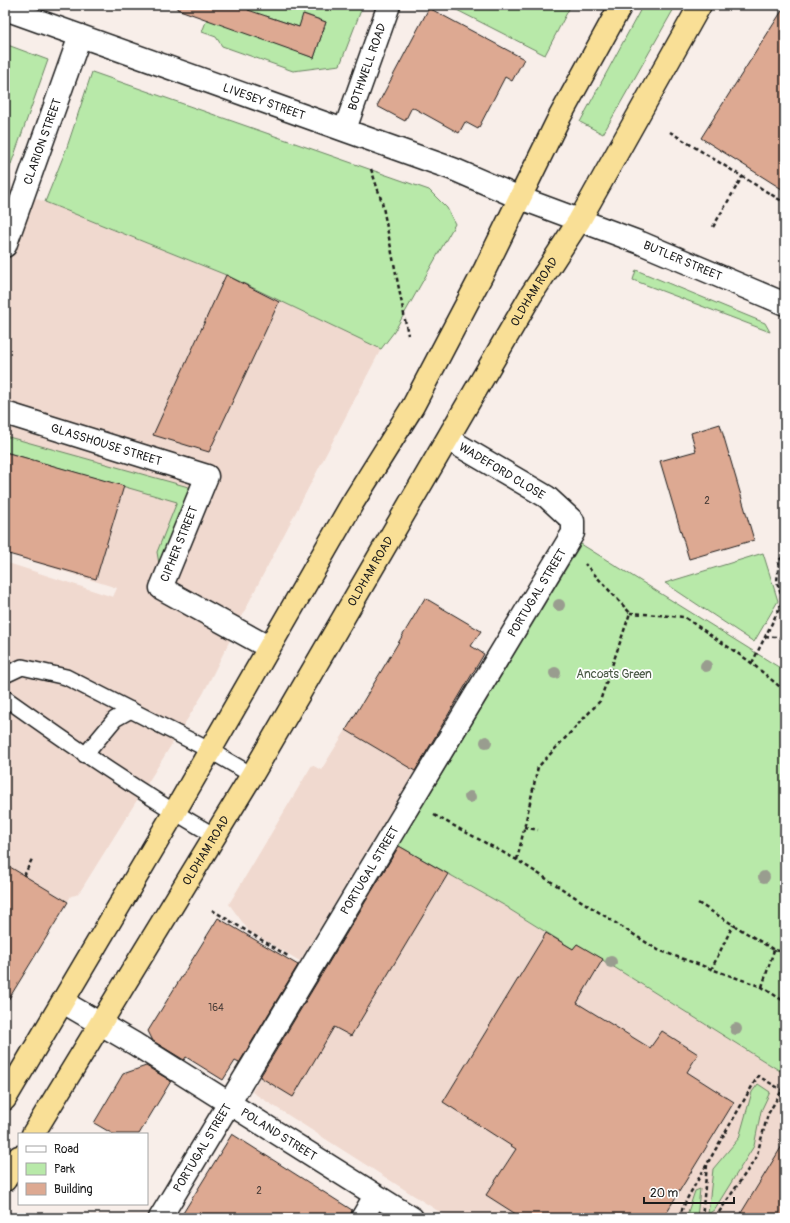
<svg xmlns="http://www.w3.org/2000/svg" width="790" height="1223" font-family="Pangolin,sans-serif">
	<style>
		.built { fill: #f0d9cf }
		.green { fill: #b8e9a9; stroke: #6a8262; fill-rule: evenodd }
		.building { fill: #dda992; stroke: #1c1c1c }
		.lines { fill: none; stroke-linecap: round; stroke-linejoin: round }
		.lane-casing { stroke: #1c1c1c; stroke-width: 18 }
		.street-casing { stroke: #1c1c1c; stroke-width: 25 }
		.secondary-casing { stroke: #1c1c1c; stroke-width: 25 }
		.highway-casing { stroke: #1c1c1c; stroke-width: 25 }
		.path { stroke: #1c1c1c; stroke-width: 2.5; stroke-dasharray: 4 3; stroke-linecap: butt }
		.lane { stroke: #fff; stroke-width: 15 }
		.street { stroke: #fff; stroke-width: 22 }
		.secondary { stroke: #fff; stroke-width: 22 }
		.highway { stroke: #f9df96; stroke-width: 22 }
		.tree { fill: #999d8f }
		.labels { text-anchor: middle; stroke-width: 3.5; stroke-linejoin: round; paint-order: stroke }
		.number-label { font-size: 10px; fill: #4c3f3a }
		.street-label { font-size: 12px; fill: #1c1c1c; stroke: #fff }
		.park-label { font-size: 12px; fill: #4b5a46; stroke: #fff }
	</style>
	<rect width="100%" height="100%" fill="#f8eee9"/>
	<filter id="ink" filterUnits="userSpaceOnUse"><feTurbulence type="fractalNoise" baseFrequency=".025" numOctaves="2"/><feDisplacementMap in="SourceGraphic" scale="8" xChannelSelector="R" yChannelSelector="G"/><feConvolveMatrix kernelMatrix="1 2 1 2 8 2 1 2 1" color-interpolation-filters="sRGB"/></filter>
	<g filter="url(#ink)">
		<g class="built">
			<path d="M5,187L45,202L226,275L381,349L253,594L203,694L81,890L76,895L71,896L5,1005V562L113,597L117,588L5,553Z"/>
			<path d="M346,730L415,771L300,961L249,931L229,904L312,765L321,770Z"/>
			<path d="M397,845L510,908L509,909L573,949L577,944L785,1074V1218H663L734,1102L687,1072L698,1054L662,1031L650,1048L601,1018L486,1195L522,1218H449L252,1092L300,1007Z"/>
		</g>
		<g class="green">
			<path d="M250,5H363L340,65L293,71L222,46L216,37L202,32L207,19ZM304,14L326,22L314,58L259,37L266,16L299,27Z"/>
			<path d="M447,5H571L545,55Z"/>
			<path d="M643,5H676L603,134L580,122Z"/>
			<path d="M5,44L48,60L5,181Z"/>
			<path d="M92,72L429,190L447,208L455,224L394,332L381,349L226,275L45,202L67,147Z"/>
			<path d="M636,270L765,323L770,332L633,280Z"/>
			<path d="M5,436L192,488L160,570L157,552L177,502L5,452Z"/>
			<path d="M581,544L785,671V1074L577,944L573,949L509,909V908L397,845L417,815Z"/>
			<path d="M763,553L778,601L754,642L665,583Z"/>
			<path d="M758,1084L770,1092L761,1111L754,1146L714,1210L708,1214L713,1169L739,1138L752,1092Z"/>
			<path d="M700,1189L697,1218H686L695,1191Z"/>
		</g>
		<g class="building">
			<path d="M178,5H250L248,10L299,27L303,14L326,22L314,58L177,9Z"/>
			<path d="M785,6V191L701,138Z"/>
			<path d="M429,8L524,59L512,81L505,77L478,129L465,122L459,133L412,107L405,121L377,106Z"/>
			<path d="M226,275L279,302L209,452L153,435Z"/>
			<path d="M720,424L754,540L689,559L660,461L696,451L691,433Z"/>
			<path d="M5,452L124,486L96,579L5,553Z"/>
			<path d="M425,598L481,631L471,646L484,654L415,771L346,730Z"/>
			<path d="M399,846L448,874L351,1036L334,1027L293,1097L260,1077Z"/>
			<path d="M5,864L68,902L5,1005Z"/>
			<path d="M218,918L298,965L239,1063L235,1061L223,1080L186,1057L184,1060L153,1041L148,1031Z"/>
			<path d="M546,933L573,949L577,944L603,959L577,1003L650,1048L662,1031L698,1054L687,1072L734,1102L663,1218H522L486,1195L516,1149L443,1102Z"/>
			<path d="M146,1066L171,1081L139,1134H113L94,1123L123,1074Z"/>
			<path d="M232,1134L352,1210L350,1218H180Z"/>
			<path d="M785,1141V1218H738Z"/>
		</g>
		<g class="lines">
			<defs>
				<g id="lane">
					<path d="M5,675L22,667L66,677L209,750L252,775"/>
					<path d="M5,698C74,747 142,794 215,836"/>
					<path d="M85,755L115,719L131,710"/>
				</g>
				<g id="street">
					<path id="s1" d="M345,129L389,5"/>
					<path id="s2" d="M5,246L80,36"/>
					<path id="s3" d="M5,413L207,476L161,588L268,647"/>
					<path id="s4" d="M63,1002L135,1044L412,1218"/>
					<path id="s5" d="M160,1218L573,533V521L547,497L448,439"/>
					<path d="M362,1218L375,1196"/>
				</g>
				<g id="secondary">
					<path id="s6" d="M5,9L453,169L520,198L641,243L785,304"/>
				</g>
				<g id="highway">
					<path d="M5,1099L174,813L353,502L413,406L485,269L558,120L621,5"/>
					<path id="s7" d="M33,1134L252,775L531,295L579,221L700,5"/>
					<path d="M5,1180L19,1157"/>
				</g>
			</defs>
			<use href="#lane" class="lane-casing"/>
			<use href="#street" class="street-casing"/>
			<use href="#secondary" class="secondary-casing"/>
			<use href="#highway" class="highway-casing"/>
			<g class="path">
				<path d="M670,132L785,203"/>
				<path d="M371,169L382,202L408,335"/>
				<path d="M713,227L742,177"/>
				<path d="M630,613L684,617L749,661L785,691"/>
				<path d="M765,636L785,638"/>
				<path d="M752,663L783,601L777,582L779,560L785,556"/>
				<path d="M434,815L517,860L658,950L762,987L785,1002"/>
				<path d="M524,827L538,830"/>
				<path d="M517,860L538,767L600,701L630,613L585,564"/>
				<path d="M24,876L32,859"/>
				<path d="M698,903L774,950L785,952"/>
				<path d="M212,910L288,956"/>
				<path d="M711,970L733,925"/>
				<path d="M762,987L774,950"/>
				<path d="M678,1218L688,1197L758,1076L782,1090"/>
				<path d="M702,1218L707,1165"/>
				<path d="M715,1218L756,1158L768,1114L785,1085"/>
			</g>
			<use href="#lane" class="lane"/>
			<use href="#street" class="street"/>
			<use href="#secondary" class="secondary"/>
			<use href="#highway" class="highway"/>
		</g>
		<g class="tree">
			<circle cx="559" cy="605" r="6"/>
			<circle cx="706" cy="666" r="6"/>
			<circle cx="555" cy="673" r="6"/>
			<circle cx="486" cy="742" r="6"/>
			<circle cx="470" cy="797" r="6"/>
			<circle cx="764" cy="877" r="6"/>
			<circle cx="611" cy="962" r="6"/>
			<circle cx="736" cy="1029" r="6"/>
		</g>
	</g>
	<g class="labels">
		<g class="number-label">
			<text x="707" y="504">2</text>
			<text x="216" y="1011">164</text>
			<text x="259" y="1194">2</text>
		</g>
		<g class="street-label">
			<text dy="4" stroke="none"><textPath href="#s1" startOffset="66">BOTHWELL ROAD</textPath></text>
			<text dy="4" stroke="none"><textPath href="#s6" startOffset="275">LIVESEY STREET</textPath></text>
			<text dy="4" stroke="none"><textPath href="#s2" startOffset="111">CLARION STREET</textPath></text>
			<text dy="4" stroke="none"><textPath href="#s6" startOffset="723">BUTLER STREET</textPath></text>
			<text dy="4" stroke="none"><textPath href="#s7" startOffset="980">OLDHAM ROAD</textPath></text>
			<text dy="4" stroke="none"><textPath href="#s3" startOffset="106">GLASSHOUSE STREET</textPath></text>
			<text transform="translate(502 471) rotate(31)" y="4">WADEFORD CLOSE</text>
			<text transform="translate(179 544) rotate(-68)" y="4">CIPHER STREET</text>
			<text dy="4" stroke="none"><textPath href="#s7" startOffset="656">OLDHAM ROAD</textPath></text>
			<text dy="4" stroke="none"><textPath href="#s5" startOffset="730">PORTUGAL STREET</textPath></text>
			<text dy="4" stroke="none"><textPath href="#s7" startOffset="332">OLDHAM ROAD</textPath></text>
			<text dy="4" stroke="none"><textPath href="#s5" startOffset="406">PORTUGAL STREET</textPath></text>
			<text dy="4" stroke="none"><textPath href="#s4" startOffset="253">POLAND STREET</textPath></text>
			<text dy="4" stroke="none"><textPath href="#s5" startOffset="82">PORTUGAL STREET</textPath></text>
		</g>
		<g class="park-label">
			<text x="614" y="678">Ancoats Green</text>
		</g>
	</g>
	<rect width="790" height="1223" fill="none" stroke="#fff" stroke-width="20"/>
	<rect x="10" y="10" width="770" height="1203" fill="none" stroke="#1c1c1c" stroke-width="1.5" filter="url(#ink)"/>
	<rect x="18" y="1133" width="130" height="72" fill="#ffffff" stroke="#a4a4a4"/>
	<rect x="26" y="1146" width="20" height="6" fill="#ffffff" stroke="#a4a4a4"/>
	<text x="54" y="1153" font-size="12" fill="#1c1c1c">Road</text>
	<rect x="26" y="1163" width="20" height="12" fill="#b8e9a9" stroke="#a4a4a4"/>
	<text x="54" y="1173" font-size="12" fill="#1c1c1c">Park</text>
	<rect x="26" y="1183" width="20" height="12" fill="#dda992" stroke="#a4a4a4"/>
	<text x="54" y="1193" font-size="12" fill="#1c1c1c">Building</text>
	<path d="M644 1197v6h90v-6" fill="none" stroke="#1c1c1c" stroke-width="2"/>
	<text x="650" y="1197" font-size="12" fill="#1c1c1c" stroke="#ffffff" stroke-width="3" paint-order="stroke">20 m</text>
</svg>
